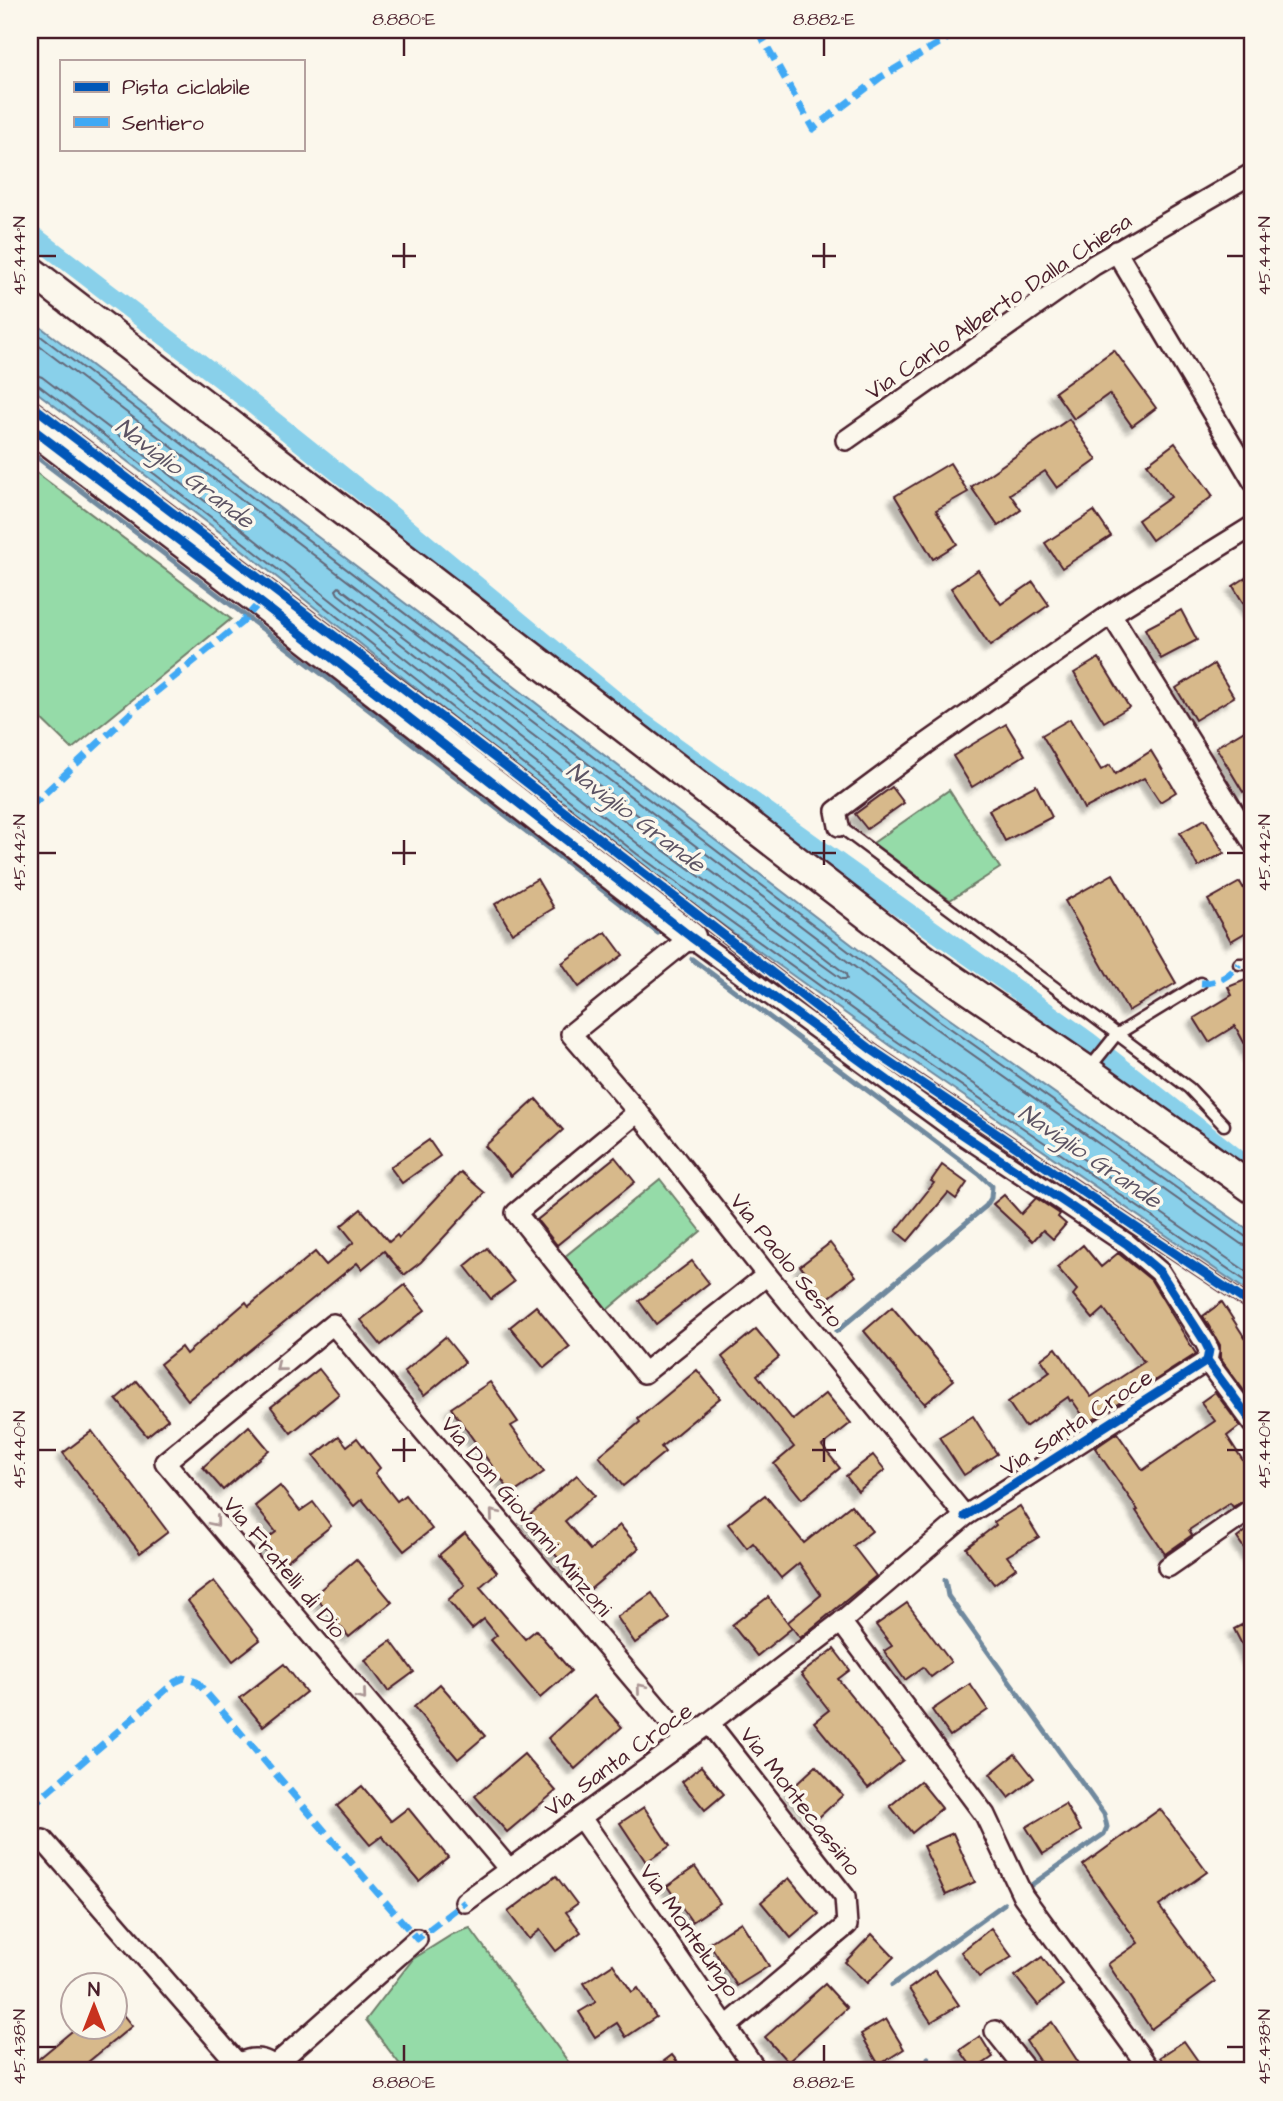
<svg xmlns="http://www.w3.org/2000/svg" width="1283" height="2101" font-family="'Architects Daughter',sans-serif">
	<style>
		.green { fill: #95dba8; stroke: #707d6a; stroke-width: 2 }
		.water { fill: #89d0ea; stroke: #70899e; stroke-width: 2 }
		.lines { fill: none; stroke-linecap: round; stroke-linejoin: round }
		.shore { stroke: #636677; stroke-width: 2 }
		.stream { stroke: #70899e; stroke-width: 5 }
		.canal { stroke: #89d0ea; stroke-width: 19 }
		.building { fill: #d7b98b; stroke: #4a1f2b; stroke-width: 2; filter: url(#shadow) }
		.lane-casing { stroke: #4a1f2b; stroke-width: 15 }
		.street-casing { stroke: #4a1f2b; stroke-width: 24 }
		.secondary-casing { stroke: #4a1f2b; stroke-width: 33 }
		.lane { stroke: #fbf7ec; stroke-width: 10 }
		.street { stroke: #fbf7ec; stroke-width: 19 }
		.secondary { stroke: #fbf7ec; stroke-width: 28 }
		.quiet { stroke: #3fa9f5; stroke-width: 7; stroke-dasharray: 14 7; stroke-linecap: butt }
		.cycleway-casing { stroke: #fbf7ec; stroke-width: 13 }
		.cycleway { stroke: #0057b8; stroke-width: 9 }
		.oneway { stroke: #ab9695 }
		.ticks { fill: none; stroke: #4a1f2b; stroke-width: 2.5 }
		.labels { text-anchor: middle; stroke-width: 7; stroke-linejoin: round; paint-order: stroke }
		.street-label { font-size: 23px; fill: #4a1f2b; stroke: #fbf7ec }
		.water-label { font-size: 24px; font-style: italic; fill: #5d5464; stroke: #fbf7ec }
		.neatline { fill: none; stroke: #4a1f2b; stroke-width: 2.5 }
		.ticks-label { font-size: 18px; text-anchor: middle; fill: #4a1f2b }
	</style>
	<defs>
		<filter id="shadow"><feDropShadow dx="-6" dy="6" stdDeviation="2" flood-color="#0004"/></filter>
	</defs>
	<rect width="100%" height="100%" fill="#fbf7ec"/>
	<filter id="ink" filterUnits="userSpaceOnUse"><feTurbulence type="fractalNoise" baseFrequency=".0143" numOctaves="2"/><feDisplacementMap in="SourceGraphic" scale="14" xChannelSelector="R" yChannelSelector="G"/><feConvolveMatrix kernelMatrix="1 2 1 2 8 2 1 2 1" color-interpolation-filters="sRGB"/></filter>
	<g filter="url(#ink)">
		<g class="green">
			<path d="M30,468L231,619L72,749L30,708Z"/>
			<path d="M949,790L1000,868L950,900L873,843Z"/>
			<path d="M660,1179L701,1231L607,1310L563,1258Z"/>
			<path d="M470,1928L575,2071H405L366,2020L413,1959L453,1934Z"/>
		</g>
		<path class="water" d="M30,319L430,622L944,1015L1253,1233V1295L891,1046L632,860L225,536L30,387Z"/>
		<g class="lines">
			<g class="shore">
				<path d="M30,328L940,1021L1246,1237L1253,1238"/>
				<path d="M30,339L935,1028L1241,1244L1253,1247"/>
				<path d="M30,373L42,377L235,524L642,847L900,1033L1253,1276"/>
				<path d="M30,382L37,384L229,531L637,854L895,1040L1253,1286"/>
				<path d="M339,587L846,974L847,979H842L648,839L338,594L336,590Z"/>
			</g>
			<g class="stream">
				<path d="M30,452L360,703L658,933"/>
				<path d="M692,959L979,1174L992,1186L991,1198L986,1206L837,1331"/>
				<path d="M945,1580L948,1596L1104,1814L1107,1827L1104,1834L1027,1888"/>
				<path d="M892,1985L1004,1904"/>
				<path d="M928,2058L938,2071"/>
			</g>
			<path class="canal" d="M30,233L221,379L379,505L639,720L1088,1041L1253,1171"/>
		</g>
		<g class="building">
			<path d="M1114,350L1156,408L1132,426L1109,394L1074,419L1055,392Z"/>
			<path d="M1069,419L1097,460L1057,488L1045,471L1010,494L1021,510L998,526L971,487Z"/>
			<path d="M1175,443L1213,496L1152,540L1138,520L1171,497L1147,464Z"/>
			<path d="M950,463L968,492L936,510L957,544L933,559L895,496Z"/>
			<path d="M1094,511L1111,536L1062,568L1045,543Z"/>
			<path d="M978,570L1001,604L1033,582L1049,605L990,646L951,588Z"/>
			<path d="M1253,573V619L1233,586Z"/>
			<path d="M1181,610L1197,640L1161,659L1145,629Z"/>
			<path d="M1099,658L1129,707L1104,722L1074,673Z"/>
			<path d="M1214,664L1234,697L1195,720L1176,688Z"/>
			<path d="M1070,719L1101,770L1110,765L1115,774L1151,751L1176,792L1160,802L1144,778L1084,809L1072,785L1042,735Z"/>
			<path d="M1006,724L1025,755L972,787L953,756Z"/>
			<path d="M1253,725V785L1243,792L1216,747Z"/>
			<path d="M1036,785L1052,817L1005,841L989,810Z"/>
			<path d="M892,787L904,803L867,829L855,814Z"/>
			<path d="M1205,819L1224,853L1198,867L1180,833Z"/>
			<path d="M1113,874L1176,983L1128,1011L1065,901Z"/>
			<path d="M537,879L554,908L512,933L495,904Z"/>
			<path d="M1240,882L1253,905V928L1231,941L1208,900Z"/>
			<path d="M606,932L623,955L579,987L562,963Z"/>
			<path d="M1253,977V1059L1235,1026L1209,1042L1194,1018L1232,995L1228,987Z"/>
			<path d="M536,1099L563,1130L511,1176L485,1146Z"/>
			<path d="M429,1140L440,1156L402,1183L390,1167Z"/>
			<path d="M615,1157L635,1182L557,1245L537,1220Z"/>
			<path d="M942,1165L967,1183L956,1199L948,1193L908,1241L896,1231L934,1183L931,1181Z"/>
			<path d="M461,1172L485,1193L421,1262L404,1275L384,1251L362,1269L357,1263L188,1400L160,1364L181,1347L186,1354L246,1302L249,1306L315,1252L326,1265L354,1242L341,1226L361,1209L389,1242L397,1235L399,1238Z"/>
			<path d="M1004,1195L1021,1214L1036,1198L1060,1214L1058,1217L1066,1224L1053,1239L1043,1230L1033,1241L993,1204Z"/>
			<path d="M830,1243L856,1276L827,1299L800,1266Z"/>
			<path d="M1083,1245L1101,1267L1118,1253L1151,1280L1196,1354L1088,1423L1072,1400L1070,1401L1068,1397L1025,1427L1008,1402L1050,1372L1041,1359L1056,1348L1091,1397L1144,1362L1104,1309L1093,1319L1073,1295L1077,1290L1057,1267Z"/>
			<path d="M487,1248L514,1282L491,1299L465,1266Z"/>
			<path d="M692,1261L709,1283L656,1324L639,1301Z"/>
			<path d="M405,1285L425,1310L381,1345L361,1320Z"/>
			<path d="M1222,1302L1245,1338L1253,1331V1403L1220,1358V1345L1203,1316Z"/>
			<path d="M536,1306L570,1347L544,1368L510,1327Z"/>
			<path d="M892,1307L954,1380L925,1404L864,1331Z"/>
			<path d="M756,1329L779,1357L757,1375L793,1420L826,1393L851,1423L822,1446L840,1468L802,1499L774,1464L794,1447L722,1357Z"/>
			<path d="M445,1337L465,1362L424,1396L404,1372Z"/>
			<path d="M319,1369L339,1394L291,1433L271,1407Z"/>
			<path d="M697,1370L720,1398L661,1447L665,1452L623,1486L599,1456L640,1422L638,1419Z"/>
			<path d="M137,1381L168,1419L147,1436L116,1399Z"/>
			<path d="M490,1382L518,1422L511,1426L544,1472L512,1494L451,1408Z"/>
			<path d="M1215,1392L1240,1426L1227,1436L1253,1476V1496L1233,1507L1230,1503L1189,1530L1192,1535L1165,1554L1136,1511L1138,1510L1095,1448L1117,1433L1143,1470L1215,1421L1201,1402Z"/>
			<path d="M973,1416L997,1454L964,1475L939,1437Z"/>
			<path d="M249,1426L269,1450L223,1490L203,1467Z"/>
			<path d="M92,1431L168,1532L140,1553L63,1453Z"/>
			<path d="M339,1436L347,1446L357,1438L380,1468L375,1473L397,1501L405,1495L432,1529L404,1551L362,1499L354,1506L314,1456Z"/>
			<path d="M873,1455L885,1470L858,1491L846,1476Z"/>
			<path d="M577,1475L595,1495L565,1521L590,1550L620,1525L639,1548L587,1592L525,1519Z"/>
			<path d="M280,1486L300,1511L313,1502L331,1526L279,1567L260,1544L276,1532L255,1506Z"/>
			<path d="M765,1495L804,1543L851,1505L872,1531L853,1546L876,1576L800,1638L788,1622L821,1595L799,1563L781,1578L753,1543L747,1548L728,1524Z"/>
			<path d="M1020,1506L1039,1537L1007,1556L1016,1568L994,1584L966,1548L996,1525L994,1522Z"/>
			<path d="M1253,1523V1561L1237,1538L1250,1528L1248,1526Z"/>
			<path d="M465,1533L497,1572L480,1587L525,1639L536,1630L571,1671L540,1698L491,1640L497,1635L484,1619L472,1629L448,1600L465,1585L439,1555Z"/>
			<path d="M356,1559L392,1602L349,1637L314,1595Z"/>
			<path d="M214,1581L260,1640L233,1661L188,1601Z"/>
			<path d="M652,1593L670,1619L635,1643L617,1617Z"/>
			<path d="M768,1597L792,1628L757,1656L732,1625Z"/>
			<path d="M907,1603L951,1662L931,1677L923,1667L905,1680L884,1651L892,1646L876,1625Z"/>
			<path d="M1253,1619V1666L1234,1629Z"/>
			<path d="M391,1641L414,1672L388,1691L365,1660Z"/>
			<path d="M834,1649L850,1670L838,1679L903,1760L868,1788L814,1722L829,1710L801,1674Z"/>
			<path d="M284,1664L306,1692L263,1726L240,1698Z"/>
			<path d="M440,1684L485,1736L458,1759L414,1707Z"/>
			<path d="M970,1684L988,1710L950,1736L932,1710Z"/>
			<path d="M594,1696L622,1727L575,1769L548,1738Z"/>
			<path d="M524,1754L556,1791L507,1832L475,1796Z"/>
			<path d="M1015,1754L1034,1778L1009,1798L990,1774Z"/>
			<path d="M701,1766L724,1794L705,1810L682,1782Z"/>
			<path d="M816,1766L843,1795L816,1820L789,1791Z"/>
			<path d="M920,1781L942,1808L912,1833L890,1806Z"/>
			<path d="M362,1786L391,1821L408,1808L448,1857L419,1881L382,1836L370,1845L337,1806Z"/>
			<path d="M1065,1804L1081,1831L1043,1854L1026,1827Z"/>
			<path d="M644,1807L670,1846L646,1862L620,1823Z"/>
			<path d="M1160,1809L1207,1872L1159,1906L1215,1982L1151,2029L1108,1964L1138,1943L1083,1865Z"/>
			<path d="M953,1833L975,1882L946,1895L923,1846Z"/>
			<path d="M695,1867L720,1903L692,1922L667,1886Z"/>
			<path d="M556,1876L577,1904L566,1912L581,1932L556,1951L540,1930L529,1939L508,1912Z"/>
			<path d="M789,1878L819,1914L791,1938L761,1902Z"/>
			<path d="M741,1922L769,1966L737,1986L709,1943Z"/>
			<path d="M991,1928L1012,1957L979,1977L961,1952Z"/>
			<path d="M872,1934L894,1957L867,1983L845,1962Z"/>
			<path d="M1042,1957L1063,1985L1038,2005L1015,1976Z"/>
			<path d="M613,1964L632,1992L638,1988L656,2017L626,2037L617,2023L595,2037L579,2012L596,2002L584,1983Z"/>
			<path d="M935,1970L959,2005L931,2022L909,1989Z"/>
			<path d="M825,1984L847,2008L788,2062L765,2037Z"/>
			<path d="M116,2006L132,2026L77,2071H30V2066L77,2027H116Z"/>
			<path d="M886,2019L904,2049L879,2065L861,2034Z"/>
			<path d="M1052,2022L1084,2071H1046L1026,2041Z"/>
			<path d="M980,2036L993,2057L974,2070L960,2050Z"/>
			<path d="M1184,2041L1205,2071H1169L1160,2057Z"/>
			<path d="M672,2055L685,2071H651Z"/>
		</g>
		<g class="lines">
			<defs>
				<g id="lane">
					<path d="M30,404L504,765L872,1050L1253,1306"/>
					<path d="M839,826L1189,1088L1224,1125"/>
					<path d="M1239,964H1253"/>
					<path d="M1088,1070L1116,1035L1201,983"/>
				</g>
				<g id="street">
					<path d="M1116,251L1253,481"/>
					<path d="M846,440L1094,265L1253,173"/>
					<path d="M1111,614L1253,843"/>
					<path d="M839,826L836,811L926,744L1111,614L1253,526"/>
					<path d="M638,1112L516,1213L644,1373L767,1275"/>
					<path d="M965,1516L767,1275L638,1112L571,1034L691,937L950,1126L1127,1244L1160,1272L1205,1342L1209,1350L1207,1361L1253,1423"/>
					<path d="M1168,1567L1253,1508"/>
					<path d="M841,1622L985,1815L1023,1896L1151,2071"/>
					<path d="M709,1723L845,1897L847,1925L727,2026"/>
					<path d="M581,1818L757,2071"/>
					<path d="M43,1840L238,2064"/>
					<path d="M509,1869L165,1462L333,1324L685,1740"/>
					<path d="M465,1902L709,1723L841,1622L965,1516L1207,1361"/>
					<path d="M995,2031L1027,2071"/>
					<path d="M274,2066L417,1939"/>
					<path d="M231,2071C244,2056 265,2054 277,2071"/>
				</g>
				<g id="secondary">
					<path d="M30,270L927,961L1088,1071L1253,1189"/>
					<path d="M30,427L260,602L691,937"/>
				</g>
			</defs>
			<use href="#lane" class="lane-casing"/>
			<use href="#street" class="street-casing"/>
			<use href="#secondary" class="secondary-casing"/>
			<use href="#lane" class="lane"/>
			<use href="#street" class="street"/>
			<use href="#secondary" class="secondary"/>
			<g class="quiet">
				<path d="M758,30L813,129L881,77L962,30"/>
				<path d="M30,807L136,708L242,622L260,602"/>
				<path d="M1201,983C1217,984 1230,976 1239,964"/>
				<path d="M30,1807L175,1682L184,1678L197,1682L417,1939L465,1902"/>
			</g>
			<defs>
				<g id="cycleway">
					<path d="M30,404L504,765L872,1050L1253,1306"/>
					<path d="M30,427L260,602L691,937L950,1126L1127,1244L1160,1272L1205,1342L1209,1350L1207,1361L1253,1423"/>
					<path d="M965,1516L1207,1361"/>
				</g>
			</defs>
			<use href="#cycleway" class="cycleway-casing"/>
			<use href="#cycleway" class="cycleway"/>
		</g>
		<defs><path id="oneway-chevron" d="M-2-3.5L2.5 0L-2 3.5" fill="none" stroke-width="1.6" stroke-linecap="round" stroke-linejoin="round" transform="scale(1.75)"/></defs>
		<g class="oneway">
			<use href="#oneway-chevron" transform="translate(280 1367) rotate(141)"/>
			<use href="#oneway-chevron" transform="translate(494 1514) rotate(-130)"/>
			<use href="#oneway-chevron" transform="translate(215 1522) rotate(50)"/>
			<use href="#oneway-chevron" transform="translate(641 1688) rotate(-130)"/>
			<use href="#oneway-chevron" transform="translate(362 1696) rotate(50)"/>
		</g>
	</g>
	<path class="ticks" d="M404,38V56M824,38V56M404,243V268M824,243V268M38,256H56M392,256H416M812,256H836M1227,256H1244M404,840V865M824,840V865M38,853H56M392,853H416M812,853H836M1227,853H1244M404,1438V1462M824,1438V1462M38,1450H56M392,1450H416M812,1450H836M1227,1450H1244M404,2045V2062M824,2045V2062M38,2047H56M1227,2047H1244"/>
	<g class="labels">
		<g class="street-label">
			<text transform="translate(998 306) rotate(-34)" y="8">Via Carlo Alberto Dalla Chiesa</text>
			<text transform="translate(787 1260) rotate(51)" y="8">Via Paolo Sesto</text>
			<text transform="translate(1076 1422) rotate(-33)" y="8">Via Santa Croce</text>
			<text transform="translate(527 1516) rotate(50)" y="8">Via Don Giovanni Minzoni</text>
			<text transform="translate(285 1567) rotate(50)" y="8">Via Fratelli di Dio</text>
			<text transform="translate(618 1759) rotate(-36)" y="8">Via Santa Croce</text>
			<text transform="translate(801 1801) rotate(52)" y="8">Via Montecassino</text>
			<text transform="translate(690 1930) rotate(55)" y="8">Via Montelungo</text>
		</g>
		<g class="water-label">
			<text transform="translate(185 473) rotate(37)" y="8">Naviglio Grande</text>
			<text transform="translate(636 817) rotate(37)" y="8">Naviglio Grande</text>
			<text transform="translate(1090 1156) rotate(34)" y="8">Naviglio Grande</text>
		</g>
	</g>
	<rect width="1283" height="2101" fill="none" stroke="#fbf7ec" stroke-width="77"/>
	<rect x="60" y="60" width="245" height="91" fill="#fbf7ec" stroke="#b4a19f" stroke-width="2"/>
	<rect x="74" y="82" width="35" height="10" fill="#0057b8" stroke="#b4a19f" stroke-width="2"/>
	<text x="122" y="94" font-size="21" fill="#4a1f2b">Pista ciclabile</text>
	<rect x="74" y="117" width="35" height="10" fill="#3fa9f5" stroke="#b4a19f" stroke-width="2"/>
	<text x="122" y="130" font-size="21" fill="#4a1f2b">Sentiero</text>
	<g transform="translate(94 2006)"><circle r="33" fill="#fbf7ec" stroke="#b4a19f" stroke-width="2"/>
	<path d="M0-5L12 26L0 18L-12 26Z" fill="#c8321e"/>
	<text y="-10" font-size="19" font-weight="bold" text-anchor="middle" fill="#4a1f2b">N</text>
	</g>
	<rect x="38" y="38" width="1206" height="2024" class="neatline"/>
	<g class="ticks-label">
		<text x="404" y="25">8.880°E</text>
		<text x="824" y="25">8.882°E</text>
		<text transform="translate(19 256) rotate(-90)" y="6">45.444°N</text>
		<text transform="translate(1264 256) rotate(-90)" y="6">45.444°N</text>
		<text transform="translate(19 853) rotate(-90)" y="6">45.442°N</text>
		<text transform="translate(1264 853) rotate(-90)" y="6">45.442°N</text>
		<text transform="translate(19 1450) rotate(-90)" y="6">45.440°N</text>
		<text transform="translate(1264 1450) rotate(-90)" y="6">45.440°N</text>
		<text transform="translate(19 2047) rotate(-90)" y="6">45.438°N</text>
		<text transform="translate(1264 2047) rotate(-90)" y="6">45.438°N</text>
		<text x="404" y="2088">8.880°E</text>
		<text x="824" y="2088">8.882°E</text>
	</g>
</svg>
